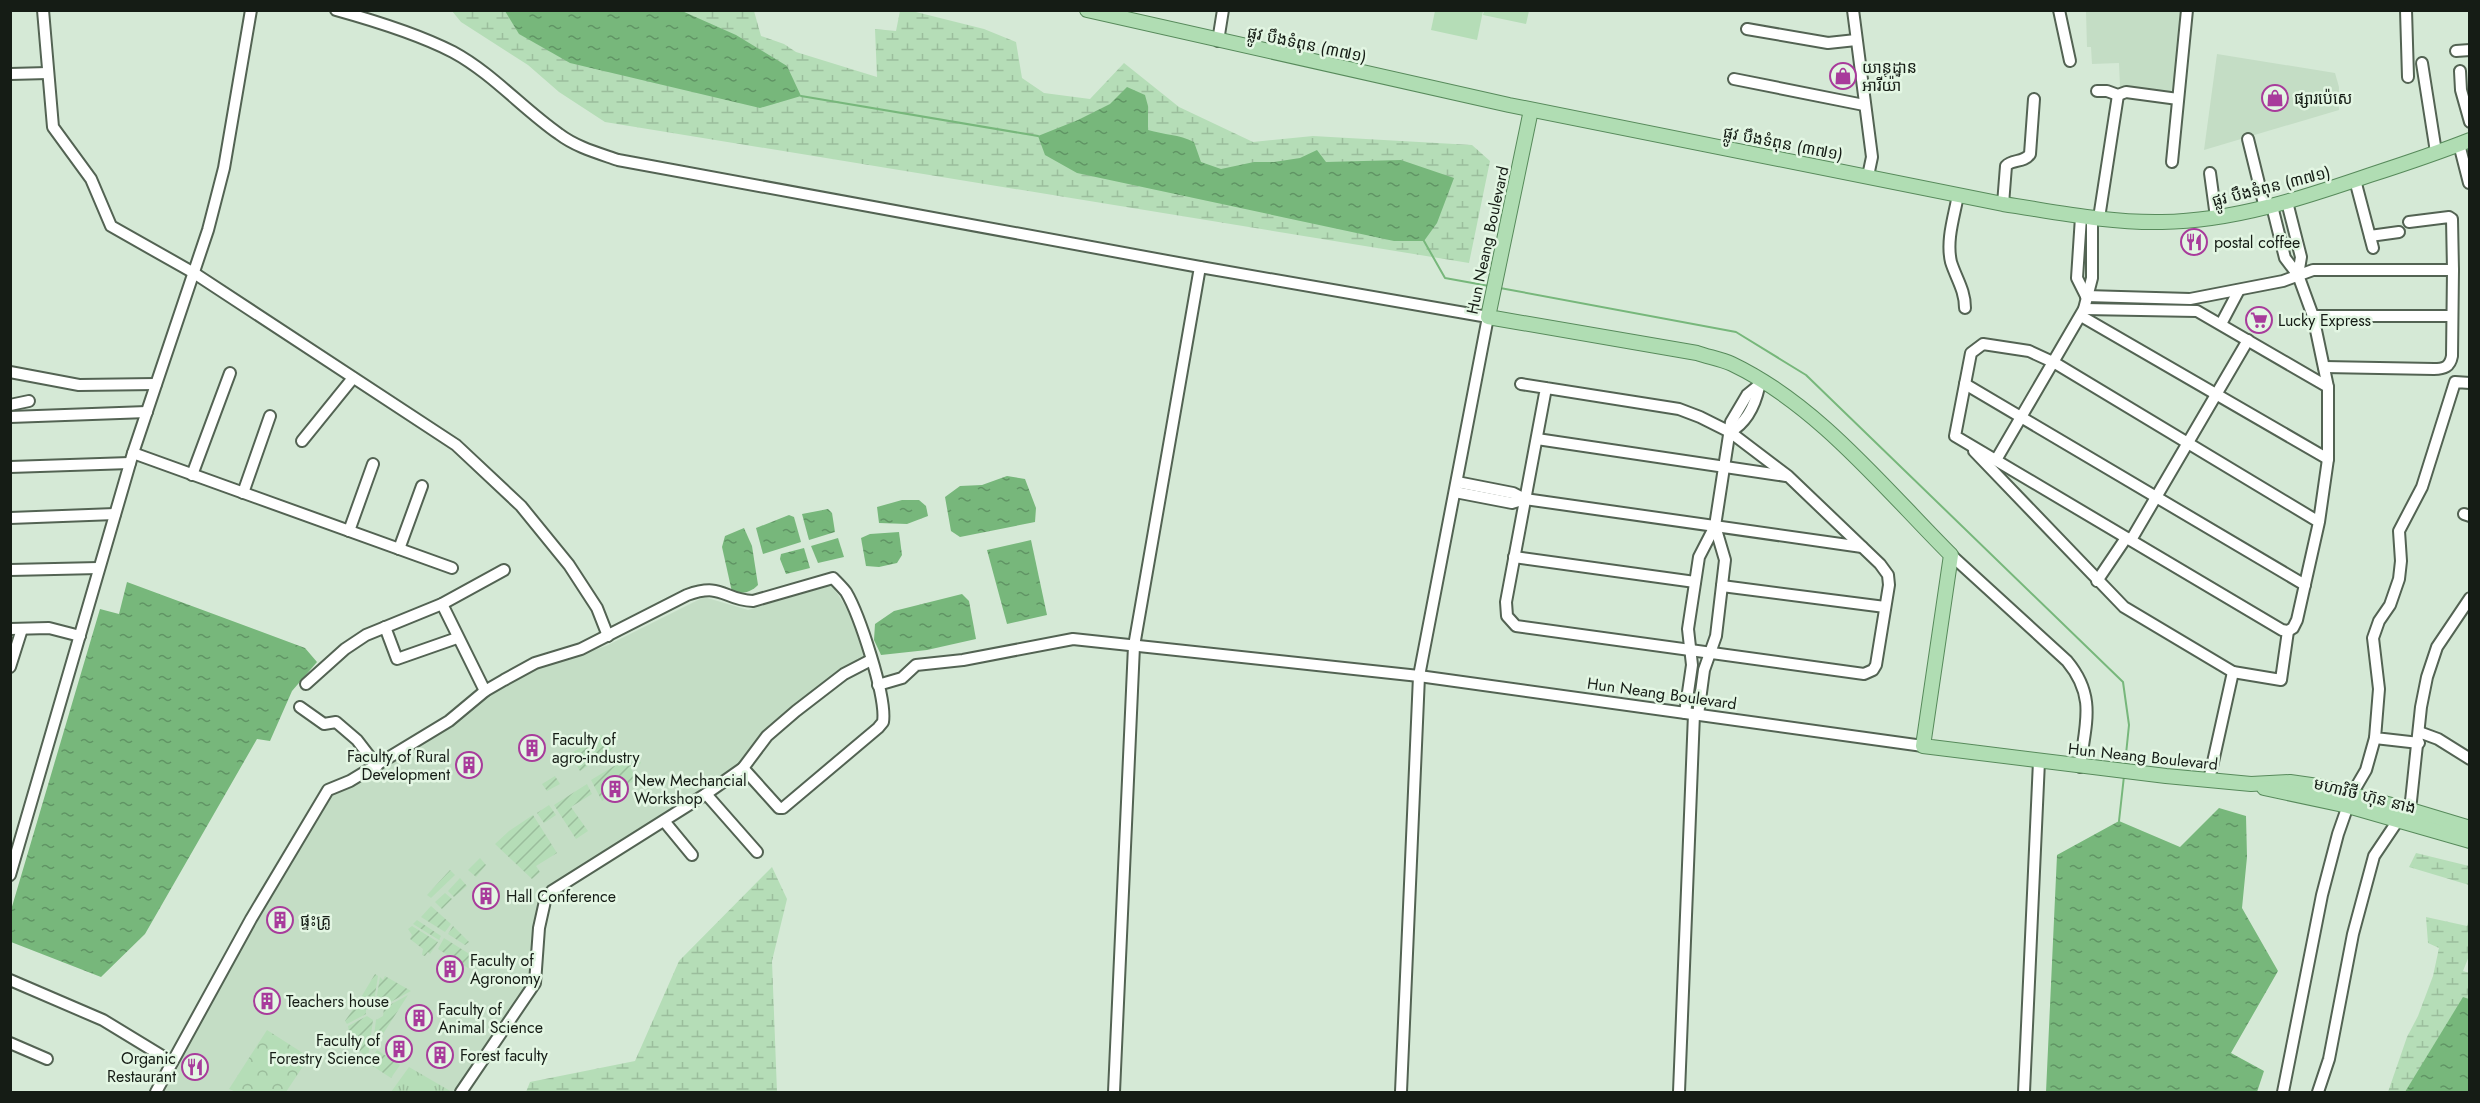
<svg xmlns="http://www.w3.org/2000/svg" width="2480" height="1103" font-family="Jost,'Noto Sans Khmer',sans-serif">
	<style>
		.built { fill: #c4ddc5 }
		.grass { fill: url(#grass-tufts) }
		.wetland { fill: url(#wetland-marsh) }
		.park { fill: url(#park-crowns) }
		.garden { fill: url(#garden-furrows) }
		.pitch { fill: #b5ddb7 }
		.water { fill: url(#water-ripples) }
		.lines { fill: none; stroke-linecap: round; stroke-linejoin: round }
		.stream { stroke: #77b77b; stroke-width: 2 }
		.minor-casing { stroke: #536353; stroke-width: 14 }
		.major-casing { stroke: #578a5b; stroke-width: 16 }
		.minor { stroke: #fff; stroke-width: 10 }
		.major { stroke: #b0ddb3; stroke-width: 14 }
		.labels { text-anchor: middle; stroke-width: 5; stroke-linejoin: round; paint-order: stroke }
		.street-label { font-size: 16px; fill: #151c15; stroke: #e3f6e3 }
		.poi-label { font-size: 16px; fill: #151c15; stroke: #e3f6e3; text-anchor: start }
	</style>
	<defs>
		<pattern id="grass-tufts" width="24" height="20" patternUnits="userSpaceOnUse" patternTransform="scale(1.5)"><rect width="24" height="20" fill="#b5ddb7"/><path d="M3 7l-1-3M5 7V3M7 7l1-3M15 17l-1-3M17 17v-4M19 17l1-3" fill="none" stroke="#9bbd9c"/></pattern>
		<pattern id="wetland-marsh" width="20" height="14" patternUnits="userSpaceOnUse" patternTransform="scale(1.5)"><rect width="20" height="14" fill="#b5ddb7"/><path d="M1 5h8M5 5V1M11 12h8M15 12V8" fill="none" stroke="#9bbd9c"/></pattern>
		<pattern id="park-crowns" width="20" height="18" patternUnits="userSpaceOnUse" patternTransform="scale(1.5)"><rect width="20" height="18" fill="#b5ddb7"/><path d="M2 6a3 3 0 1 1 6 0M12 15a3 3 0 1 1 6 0" fill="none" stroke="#9bbd9c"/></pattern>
		<pattern id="garden-furrows" width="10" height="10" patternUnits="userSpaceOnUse" patternTransform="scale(1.5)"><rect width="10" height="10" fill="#b5ddb7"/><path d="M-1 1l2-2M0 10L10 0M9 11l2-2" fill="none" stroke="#9bbd9c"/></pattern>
		<pattern id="water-ripples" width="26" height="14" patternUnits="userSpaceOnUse" patternTransform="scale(1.5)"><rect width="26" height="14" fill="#77b77b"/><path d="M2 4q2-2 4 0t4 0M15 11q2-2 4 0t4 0" fill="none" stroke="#609464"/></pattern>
	</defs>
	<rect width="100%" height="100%" fill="#d5e9d6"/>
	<g class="built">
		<path d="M2086,11H2183L2172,90L2169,92L2120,87L2119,63L2092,64L2091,47H2087Z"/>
		<path d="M2217,54L2335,73L2339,87V110L2204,150Z"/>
		<path d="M832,585L850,614L862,644L863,659L768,732L751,747L739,773L550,890L531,983L459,1092H163L193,1033L268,900L332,794L364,780L408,754L452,725L502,684L528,672L606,646L704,597L748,610Z"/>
	</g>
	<path class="grass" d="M409,1067L452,1092H391Z"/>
	<g class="wetland">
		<path d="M452,11H754L761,36L784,44L796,52L877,77L875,29L896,31L900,11H912L984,29L1016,42L1022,78L1044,93L1090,99L1124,63L1179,107L1253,142L1313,136L1472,145L1490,161L1469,263L605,122L559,92L528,65L461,22Z"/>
		<path d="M2416,853L2469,866V885L2409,867Z"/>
		<path d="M772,867L787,899L772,961L777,1092H526L530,1082L635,1061L679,961Z"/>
		<path d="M2426,917L2467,926L2469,918V956L2463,971L2469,973V1092H2388L2407,1037L2418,1016L2433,976L2439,948L2428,943Z"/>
	</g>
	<path class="park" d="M267,1030L309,1057L286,1092H236L229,1089Z"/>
	<g class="garden">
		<path d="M602,735L612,750L580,771L570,754Z"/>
		<path d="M634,754L641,763L631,769L637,779L602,801L591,780Z"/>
		<path d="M555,776L560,784L547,791L542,784Z"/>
		<path d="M587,784L592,794L571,807L588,831L576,839L554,805Z"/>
		<path d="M549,805L556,815L544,823L537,813Z"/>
		<path d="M533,815L557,853L536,866L540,872L532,879L495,844L509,831Z"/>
		<path d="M480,858L486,865L476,877L468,870Z"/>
		<path d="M450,870L455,875L431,898L427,895Z"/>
		<path d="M460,878L467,886L454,897L448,891Z"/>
		<path d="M445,893L452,899L442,909L435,902Z"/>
		<path d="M431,906L451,924L445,932L421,917Z"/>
		<path d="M417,920L441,936L439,940L413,924Z"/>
		<path d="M412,926L438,942L430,954L428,952L425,956L422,955L423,949L410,939L412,935L408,929Z"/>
		<path d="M453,926L469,942L465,945L448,934Z"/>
		<path d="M444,938L471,955L469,957L473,959L468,968L438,949Z"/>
		<path d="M375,974L378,976L374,1001L368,1004L360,999Z"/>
		<path d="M385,976L411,991L383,1006L376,1001L380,977L383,980Z"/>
		<path d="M408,995L372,1051L376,1020L383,1016L384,1008Z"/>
		<path d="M358,1002L366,1007V1014L347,1024L345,1021Z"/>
		<path d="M367,1016L373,1020L368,1057L346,1042L349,1032L348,1026Z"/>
		<path d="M377,1050L400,1065L391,1078L368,1063Z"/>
	</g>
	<g class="pitch">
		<path d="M1435,11H1483L1477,40L1431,30Z"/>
		<path d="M1484,11V10L1529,11L1526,24L1483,15Z"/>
	</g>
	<g class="water">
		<path d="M505,11H682L736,35L787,66L801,96L760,108L570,63L519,34Z"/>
		<path d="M1127,87L1145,95L1148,106V130C1164,135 1179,134 1194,142L1201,162L1221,169L1254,162H1274L1300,158L1317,150L1326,162L1401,160L1454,178L1437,223L1424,241H1394L1077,173L1045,155L1038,136L1078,120L1110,104Z"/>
		<path d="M1007,476L1025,479L1036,508L1035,522L960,537L951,531L945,497L960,486L982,485Z"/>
		<path d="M902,500H919L926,506L928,516L907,524L879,523L877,507Z"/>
		<path d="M828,509L832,513L835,532L809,540L802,514Z"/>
		<path d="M789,515L794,517L801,542L763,554L756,528Z"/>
		<path d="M744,528L752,546L758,585C752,592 740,595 732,592L722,547L725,536Z"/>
		<path d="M899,532L902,555L897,563L879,567L866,566L861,538L870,534Z"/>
		<path d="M838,538L844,557L818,563L811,546Z"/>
		<path d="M1031,540L1047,615L1007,624L987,550Z"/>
		<path d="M804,548L810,568L786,574L780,559L781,554Z"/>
		<path d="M127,582L305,648L317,662L292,691L270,741L257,739L145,934L101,977L11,942V910L100,609L119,614Z"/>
		<path d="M962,594L969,601L976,639L927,650L881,655L874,640L875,624L894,611Z"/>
		<path d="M2219,808L2246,816L2247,857L2242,908L2278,971L2231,1053L2264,1071L2257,1092H2046L2057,855L2119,821L2180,847Z"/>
		<path d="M2463,997L2469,999V1092H2405Z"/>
	</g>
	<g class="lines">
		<g class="stream">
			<path d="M801,96L1038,136"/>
			<path d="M1424,241L1445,278L1489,286"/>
			<path d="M1500,288L1736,332L1806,375L2123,682L2129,725L2125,764"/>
			<path d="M2119,821L2124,776"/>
		</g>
		<defs>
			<g id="minor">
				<path d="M43,10L53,127L91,179L111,226L194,273L456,445L521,506L569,565L597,608L608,636"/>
				<path d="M336,10C372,20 420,35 453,52C492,73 523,109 559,134C576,147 598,153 618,160L1200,267L1488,317L1419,676L1401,1092"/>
				<path d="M1853,10L1872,157L1868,176"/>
				<path d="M2059,10L2070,61"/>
				<path d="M2406,10L2408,77"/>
				<path d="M1747,29L1828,43L1856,40"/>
				<path d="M1218,41L1223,10"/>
				<path d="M2456,51L2470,50"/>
				<path d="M2422,63L2436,152"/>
				<path d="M2460,71L2461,90L2470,122"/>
				<path d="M10,74L48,73"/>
				<path d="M1734,79L1864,105"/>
				<path d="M2097,91H2107L2118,95L2126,92L2178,99"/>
				<path d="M2248,139L2265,208"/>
				<path d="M2459,144L2469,183"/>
				<path d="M2172,162L2187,10"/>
				<path d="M2210,173L2216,217"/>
				<path d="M2355,180L2373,248"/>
				<path d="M1958,195C1954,217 1946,240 1951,262C1956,278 1965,290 1965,308"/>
				<path d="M2287,202L2301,257L2298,275"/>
				<path d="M2003,204L2006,166C2012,159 2024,163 2030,154L2034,99"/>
				<path d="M2272,206L2285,258L2298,275L2313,316L2328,387V459L2319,522L2297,620L2293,628L2288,631L2282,630L1955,436L1971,353L1983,344L2029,351L2055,363L2319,522"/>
				<path d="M2081,217L2077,278L2086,296"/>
				<path d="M2099,218L2118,95"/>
				<path d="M2409,222L2449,217L2452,219L2453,270"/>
				<path d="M2370,236L2399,232"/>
				<path d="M2086,296L2190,299L2283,281L2313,270H2453L2452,356C2450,367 2444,369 2434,369L2324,367"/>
				<path d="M2084,309L2197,311L2328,387"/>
				<path d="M2081,316L2328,459"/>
				<path d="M2313,316H2451"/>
				<path d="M2221,324L2239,290"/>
				<path d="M10,372L79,385L156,384"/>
				<path d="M1521,384L1679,409L1700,417L1730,432L1788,476L1880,564L1888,575L1889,585L1876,665L1873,670L1864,674L1516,626L1507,616L1506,602L1546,388"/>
				<path d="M1965,384L2305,585"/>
				<path d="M10,405L29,401"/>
				<path d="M10,417L147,412"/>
				<path d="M1730,432C1746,423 1755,405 1759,387"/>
				<path d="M1537,439L1786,476"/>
				<path d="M302,441L353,378"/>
				<path d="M1974,451L2124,607L2233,672L2281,680L2288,631"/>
				<path d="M133,453L452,568"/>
				<path d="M1996,460L2084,309L2092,278V217"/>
				<path d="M10,467L130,463"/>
				<path d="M192,475L230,373"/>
				<path d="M1457,482L1513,493L1525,499L1862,547"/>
				<path d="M1455,492L1512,503L1525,499"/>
				<path d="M243,493L270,416"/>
				<path d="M2464,514L2470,516"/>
				<path d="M10,518L115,514"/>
				<path d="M349,531L373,464"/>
				<path d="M2131,540L2248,340"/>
				<path d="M399,549L422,486"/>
				<path d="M1951,555L2067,661C2097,697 2085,724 2080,767"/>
				<path d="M1514,557L1695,582"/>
				<path d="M10,570L99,568"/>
				<path d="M2097,581L2126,538"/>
				<path d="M1722,586L1885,607"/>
				<path d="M442,604L485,691"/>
				<path d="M385,627L397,659L457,638"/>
				<path d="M10,629L49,628L80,636"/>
				<path d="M10,667L22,629"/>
				<path d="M306,684L345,649L366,635L442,604L504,570"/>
				<path d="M878,685L902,678L916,665L963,660L1073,639L1419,676L1923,746"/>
				<path d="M300,707L324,724L336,722L357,740L377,766"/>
				<path d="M1685,713L1692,665L1688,629L1699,557L1715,526L1731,422L1747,395L1763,382"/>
				<path d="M1698,715L1704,670L1716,636L1725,560L1715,526"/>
				<path d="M2419,732L2438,739L2470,759"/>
				<path d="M2419,743L2375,738L2379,689L2373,638L2379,621L2390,605L2399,579L2401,561L2399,531L2422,487L2455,382L2470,383"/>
				<path d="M2209,780L2233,672"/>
				<path d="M706,794L757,852"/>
				<path d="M664,821L692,855"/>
				<path d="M10,875L133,453L208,230L224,168L251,10"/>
				<path d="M10,980L103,1020L172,1062"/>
				<path d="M10,1043L47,1059"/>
				<path d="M156,1092L251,919L328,790L350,781L449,721L485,691L504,680L535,663L581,649L687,595C723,582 723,600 753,601L833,578C837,582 842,587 846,592C859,614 887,697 883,722L878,728L783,808H779L743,768"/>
				<path d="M461,1092L535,983L539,928L545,901L552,891L706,794L743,768L767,736L796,711L844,674L871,660"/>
				<path d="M1114,1092L1134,646L1200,267"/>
				<path d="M1679,1092L1694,714"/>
				<path d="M2024,1092L2039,761"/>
				<path d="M2283,1092L2322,895L2338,834L2352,794L2366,770L2375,738"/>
				<path d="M2318,1092L2329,1059L2353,934L2374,856L2411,801L2421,707L2427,677L2437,647L2470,598"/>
			</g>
			<g id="major">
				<path d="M1087,10L1509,105L2003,204C2056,212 2108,223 2162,222C2234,221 2303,198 2370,175C2404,164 2437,153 2470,140"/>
				<path d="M1531,110L1488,317L1697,353C1708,357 1721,359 1732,364C1818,405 1884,488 1951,555L1923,746L2166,776L2251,784L2290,782L2318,786L2407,809L2470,828"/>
				<path d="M2264,788L2348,806L2470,841"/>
			</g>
		</defs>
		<use href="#minor" class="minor-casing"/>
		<use href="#major" class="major-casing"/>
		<use href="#minor" class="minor"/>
		<use href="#major" class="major"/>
	</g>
	<defs>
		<symbol id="shop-ring" viewBox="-11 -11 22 22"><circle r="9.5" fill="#e3f6e3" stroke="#a83b9b" stroke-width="1.5"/><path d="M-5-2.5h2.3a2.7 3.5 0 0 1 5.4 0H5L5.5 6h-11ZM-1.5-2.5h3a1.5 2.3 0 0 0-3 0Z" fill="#a83b9b"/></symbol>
		<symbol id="restaurant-ring" viewBox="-11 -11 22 22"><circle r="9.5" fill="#e3f6e3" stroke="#a83b9b" stroke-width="1.5"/><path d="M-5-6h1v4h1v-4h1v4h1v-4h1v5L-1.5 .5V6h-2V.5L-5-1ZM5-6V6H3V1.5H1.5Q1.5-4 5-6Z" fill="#a83b9b"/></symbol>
		<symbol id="supermarket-ring" viewBox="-11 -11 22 22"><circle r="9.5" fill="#e3f6e3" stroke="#a83b9b" stroke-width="1.5"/><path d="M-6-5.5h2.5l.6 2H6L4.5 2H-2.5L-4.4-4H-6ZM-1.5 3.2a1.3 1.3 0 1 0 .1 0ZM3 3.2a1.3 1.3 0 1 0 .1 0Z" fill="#a83b9b"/></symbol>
		<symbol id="building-ring" viewBox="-11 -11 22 22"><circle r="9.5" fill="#e3f6e3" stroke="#a83b9b" stroke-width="1.5"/><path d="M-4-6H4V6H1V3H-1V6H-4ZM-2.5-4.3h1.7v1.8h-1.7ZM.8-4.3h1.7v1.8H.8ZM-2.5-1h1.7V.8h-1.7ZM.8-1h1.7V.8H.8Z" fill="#a83b9b"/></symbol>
	</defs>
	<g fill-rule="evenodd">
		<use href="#shop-ring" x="1828" y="61" width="30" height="30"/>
		<use href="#shop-ring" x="2260" y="83" width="30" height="30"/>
		<use href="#restaurant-ring" x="2179" y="227" width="30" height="30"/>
		<use href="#supermarket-ring" x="2244" y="305" width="30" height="30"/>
		<use href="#building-ring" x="517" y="733" width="30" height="30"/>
		<use href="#building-ring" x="454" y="750" width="30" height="30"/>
		<use href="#building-ring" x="600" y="774" width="30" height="30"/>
		<use href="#building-ring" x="471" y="881" width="30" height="30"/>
		<use href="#building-ring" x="265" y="905" width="30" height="30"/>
		<use href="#building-ring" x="435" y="954" width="30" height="30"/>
		<use href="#building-ring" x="252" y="986" width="30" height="30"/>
		<use href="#building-ring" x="404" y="1003" width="30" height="30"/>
		<use href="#building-ring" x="384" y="1034" width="30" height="30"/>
		<use href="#building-ring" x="425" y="1040" width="30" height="30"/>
		<use href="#restaurant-ring" x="180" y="1052" width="30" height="30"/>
	</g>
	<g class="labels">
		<g class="street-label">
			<text transform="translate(1307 44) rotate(12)" y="6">ផ្លូវ បឹងទំពុន (៣៧១)</text>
			<text transform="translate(1783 143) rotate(11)" y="6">ផ្លូវ បឹងទំពុន (៣៧១)</text>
			<text transform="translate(2271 186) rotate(-14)" y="6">ផ្លូវ បឹងទំពុន (៣៧១)</text>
			<text transform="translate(1487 240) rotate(-78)" y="6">Hun Neang Boulevard</text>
			<text transform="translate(1662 693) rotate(8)" y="6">Hun Neang Boulevard</text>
			<text transform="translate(2143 756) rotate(6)" y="6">Hun Neang Boulevard</text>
			<text transform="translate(2365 795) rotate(14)" y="6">មហាវិថី ហ៊ុន នាង</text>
		</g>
		<g class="poi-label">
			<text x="1862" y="73">យាន្ដដ្ឋាន<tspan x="1862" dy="18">អារីយ៉ា</tspan></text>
			<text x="2294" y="104">ផ្សារប៉េសេ</text>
			<text x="2214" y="248">postal coffee</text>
			<text x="2278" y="326">Lucky Express</text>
			<text x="552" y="745">Faculty of<tspan x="552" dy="18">agro-industry</tspan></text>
			<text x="450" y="762" text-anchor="end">Faculty of Rural<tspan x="450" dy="18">Development</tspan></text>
			<text x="634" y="786">New Mechancial<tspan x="634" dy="18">Workshop</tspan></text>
			<text x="506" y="902">Hall Conference</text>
			<text x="300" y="926">ផ្ទះគ្រូ</text>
			<text x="470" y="966">Faculty of<tspan x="470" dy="18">Agronomy</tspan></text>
			<text x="286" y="1007">Teachers house</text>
			<text x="438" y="1015">Faculty of<tspan x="438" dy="18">Animal Science</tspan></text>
			<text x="380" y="1046" text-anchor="end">Faculty of<tspan x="380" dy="18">Forestry Science</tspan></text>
			<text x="460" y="1061">Forest faculty</text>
			<text x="176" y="1064" text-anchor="end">Organic<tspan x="176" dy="18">Restaurant</tspan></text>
		</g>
	</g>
	<rect width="2480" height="1103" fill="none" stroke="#151c15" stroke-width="24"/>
</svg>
